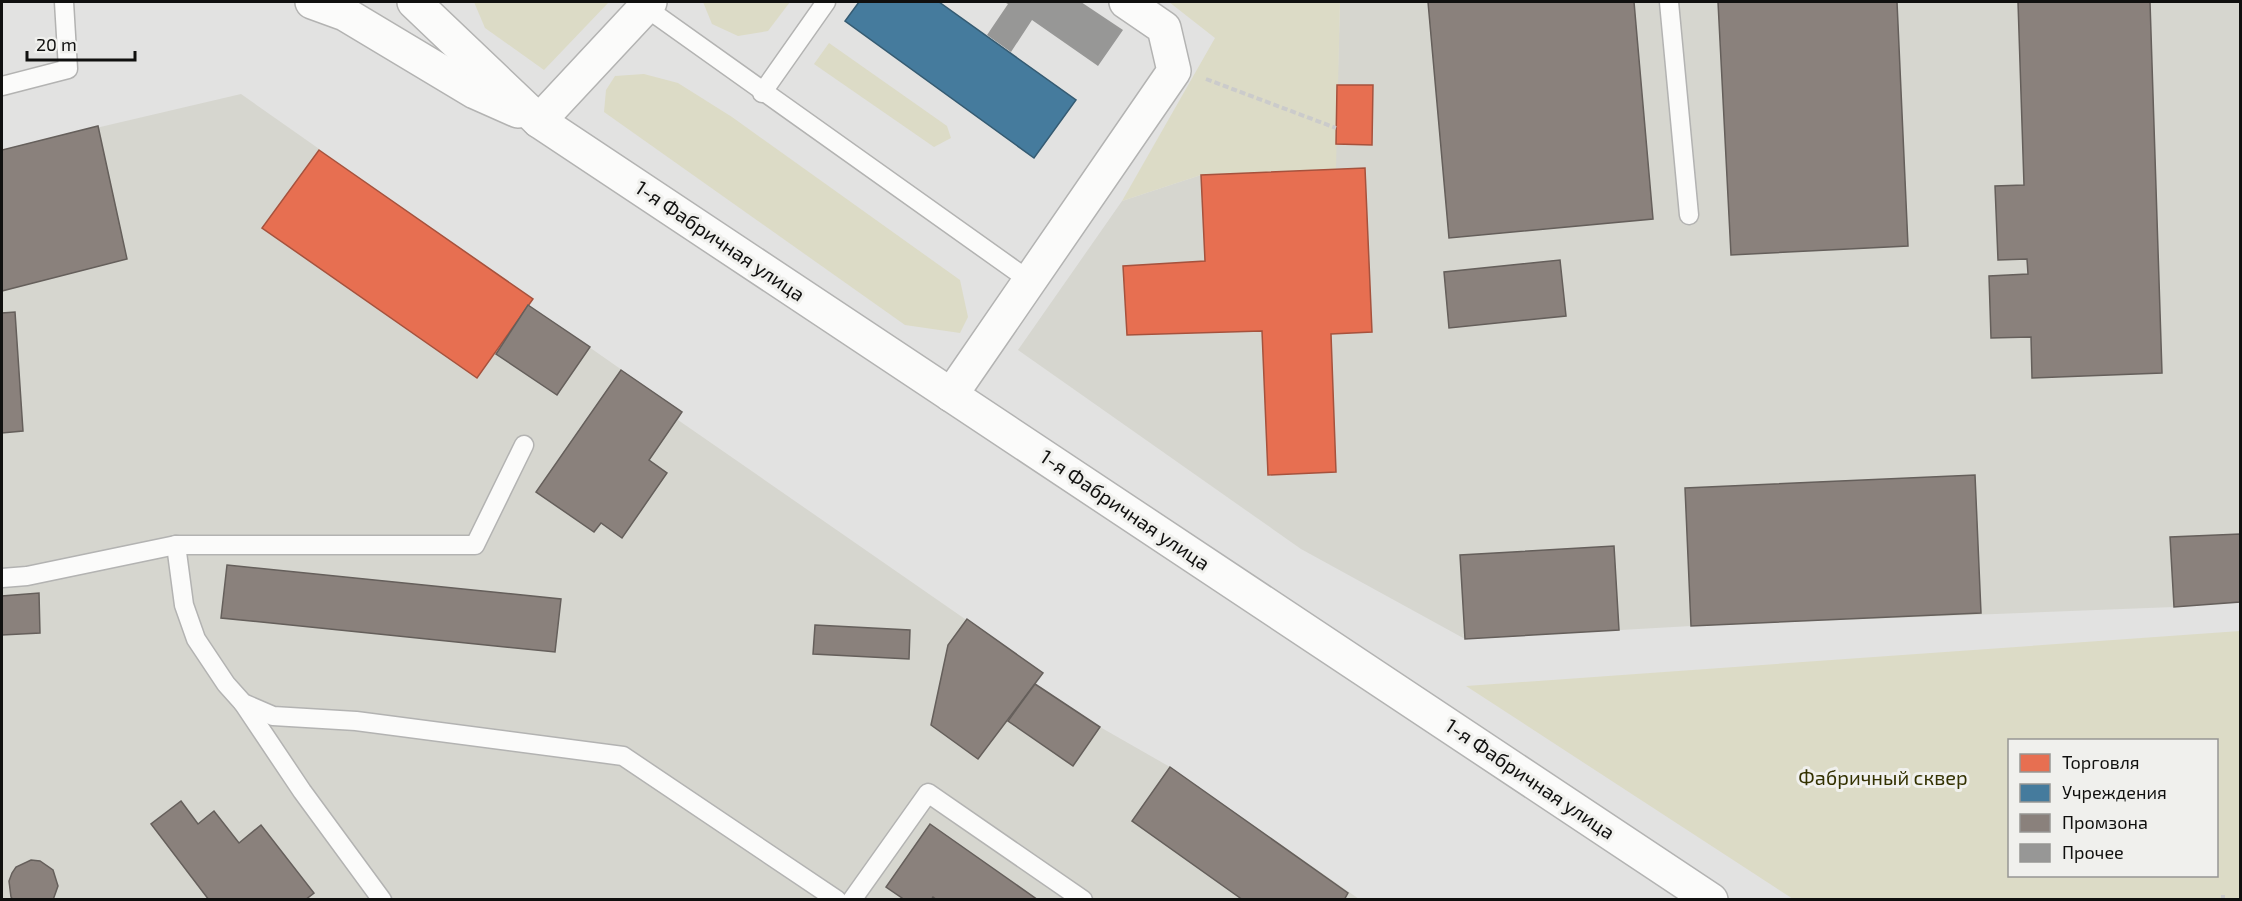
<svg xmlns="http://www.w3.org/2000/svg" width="2242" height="901" font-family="'Exo 2',sans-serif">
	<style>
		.built { fill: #d6d6cf }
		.green { fill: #dcdbc6; fill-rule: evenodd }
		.shops { fill: #e76f51; stroke: #a6523d; stroke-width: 1.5 }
		.public { fill: #457b9d; stroke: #355b72; stroke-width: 1.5 }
		.industry { fill: #8a817c; stroke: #655f5b; stroke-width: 1.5 }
		.building { fill: #979796 }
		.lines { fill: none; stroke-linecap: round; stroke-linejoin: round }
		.service-casing { stroke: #b3b3b2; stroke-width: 21 }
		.minor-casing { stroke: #b3b3b2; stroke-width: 36 }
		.secondary-casing { stroke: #b3b3b2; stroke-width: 36 }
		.path { stroke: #cbcbcb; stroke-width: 4; stroke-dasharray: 6 3; stroke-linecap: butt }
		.service { stroke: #fbfbfa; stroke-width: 18 }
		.minor { stroke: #fbfbfa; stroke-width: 33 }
		.secondary { stroke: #fbfbfa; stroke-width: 33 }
		.labels { text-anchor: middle; stroke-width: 6; stroke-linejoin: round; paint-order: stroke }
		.street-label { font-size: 20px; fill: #10100f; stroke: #f0f0ed }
		.park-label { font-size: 20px; fill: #333101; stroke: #f0f0ed }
	</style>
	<rect width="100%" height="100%" fill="#e2e2e1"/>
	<g class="built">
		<path d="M1340,2H2240V602L2174,607L1691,626L1465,639L1301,549L1018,350L1122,201L1201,175L1335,169Z"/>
		<path d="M241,94L533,299L529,305L682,412L678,420L1043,673L1036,684L1100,727L1170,767L1359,899H2V150Z"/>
	</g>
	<g class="green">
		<path d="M474,2H609L544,70L485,28Z"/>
		<path d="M703,2H790L768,31L738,36L712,24Z"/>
		<path d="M1169,2H1340L1336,169L1201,175L1122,201L1215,38Z"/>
		<path d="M829,43L947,126L951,138L934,147L814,64Z"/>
		<path d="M644,74L678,83L732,117L960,280L968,317L960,333L905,325L604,112L606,90L615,76Z"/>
		<path d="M2240,631V899H1793L1466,686ZM2216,740V876H2010V740Z"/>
	</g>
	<g class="shops">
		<path d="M1337,85H1373L1372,145L1336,144Z"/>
		<path d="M319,150L533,299L477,378L262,228Z"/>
		<path d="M1365,168L1372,332L1331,334L1336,472L1268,475L1262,331L1127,335L1123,266L1205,261L1201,175Z"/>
	</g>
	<path class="public" d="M859,2H939L1076,100L1034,158L845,21Z"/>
	<g class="industry">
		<path d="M1428,2H1634L1653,219L1449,238Z"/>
		<path d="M1718,2H1897L1908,246L1731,255Z"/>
		<path d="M2018,2H2150L2162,373L2032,378L2031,337L1991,338L1989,276L2028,274L2027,259L1998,260L1995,186L2024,185Z"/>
		<path d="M98,126L127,259L2,291V150Z"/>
		<path d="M1560,260L1566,316L1449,328L1444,272Z"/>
		<path d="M528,305L590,347L557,395L496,354Z"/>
		<path d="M15,312L23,431L2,433V313Z"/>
		<path d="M621,370L682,412L649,460L667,473L622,538L601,523L594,532L536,492Z"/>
		<path d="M1975,475L1981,613L1691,626L1685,488Z"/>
		<path d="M2240,534V602L2174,607L2170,537Z"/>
		<path d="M1614,546L1619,630L1465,639L1460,555Z"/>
		<path d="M227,565L561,599L555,652L221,618Z"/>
		<path d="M39,593L40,633L2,635V596Z"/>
		<path d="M967,619L1043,673L978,759L931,725L948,645Z"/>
		<path d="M815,625L910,630L909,659L813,654Z"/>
		<path d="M1035,684L1100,727L1073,766L1008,721Z"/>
		<path d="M1170,767L1348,893L1344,900H1243L1132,821Z"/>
		<path d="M181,801L198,824L214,811L239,843L261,825L314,893L305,900H209L151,824Z"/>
		<path d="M930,824L1038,900H937L933,897L931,900H905L886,887Z"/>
		<path d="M31,860L40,861L53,870L58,886L53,900H13L11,897L9,881L12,873L16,867Z"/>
	</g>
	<path class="building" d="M1004,2H1081L1123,30L1098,66L1032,20L1011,52L987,35L1008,4Z"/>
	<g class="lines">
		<defs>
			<g id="service">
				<path d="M1669,2L1689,215"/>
				<path d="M645,7L1030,281"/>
				<path d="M2,86L68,69L64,2"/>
				<path d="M762,93L826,2"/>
				<path d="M176,545L184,605L196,639L226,684L243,703L273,716L356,721L623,756L837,900"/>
				<path d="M2,578L27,576L176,545H475L524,445"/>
				<path d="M243,703L302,791L382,900"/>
				<path d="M852,900L928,793L1083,900"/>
			</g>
			<g id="minor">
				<path d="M539,121L650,2"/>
				<path d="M951,395L1174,71L1164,28L1126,2"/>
			</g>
			<g id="secondary">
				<path d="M312,2L345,14L475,92L518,111"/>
				<path d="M414,2L539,121L1711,900"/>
			</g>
		</defs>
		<use href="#service" class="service-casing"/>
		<use href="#minor" class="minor-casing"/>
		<use href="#secondary" class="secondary-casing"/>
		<g class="path">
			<path d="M1206,79L1336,128"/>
			<path d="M2223,895V900"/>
		</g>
		<use href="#service" class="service"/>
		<use href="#minor" class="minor"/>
		<use href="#secondary" class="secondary"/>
	</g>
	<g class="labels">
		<g class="street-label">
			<text transform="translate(720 241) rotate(34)" y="7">1-я Фабричная улица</text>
			<text transform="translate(1125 510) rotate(34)" y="7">1-я Фабричная улица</text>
			<text transform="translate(1530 779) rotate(34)" y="7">1-я Фабричная улица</text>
		</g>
		<g class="park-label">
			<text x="1883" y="785">Фабричный сквер</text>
		</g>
	</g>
	<rect width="2242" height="901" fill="none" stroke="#10100f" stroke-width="6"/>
	<rect x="2008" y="739" width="210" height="138" fill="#f0f0ed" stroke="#969694" stroke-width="1.5"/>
	<rect x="2020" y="754" width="30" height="18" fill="#e76f51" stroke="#969694" stroke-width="1.5"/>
	<text x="2062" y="769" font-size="18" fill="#10100f">Торговля</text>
	<rect x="2020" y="784" width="30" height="18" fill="#457b9d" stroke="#969694" stroke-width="1.5"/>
	<text x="2062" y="799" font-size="18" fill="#10100f">Учреждения</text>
	<rect x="2020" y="814" width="30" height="18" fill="#8a817c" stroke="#969694" stroke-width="1.5"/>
	<text x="2062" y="829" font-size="18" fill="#10100f">Промзона</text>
	<rect x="2020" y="844" width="30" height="18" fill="#979796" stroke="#969694" stroke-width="1.5"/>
	<text x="2062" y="859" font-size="18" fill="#10100f">Прочее</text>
	<path d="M27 51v9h108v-9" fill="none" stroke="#10100f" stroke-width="3"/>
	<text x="36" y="51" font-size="18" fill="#10100f" stroke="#f0f0ed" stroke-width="4.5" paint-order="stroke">20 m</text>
</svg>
